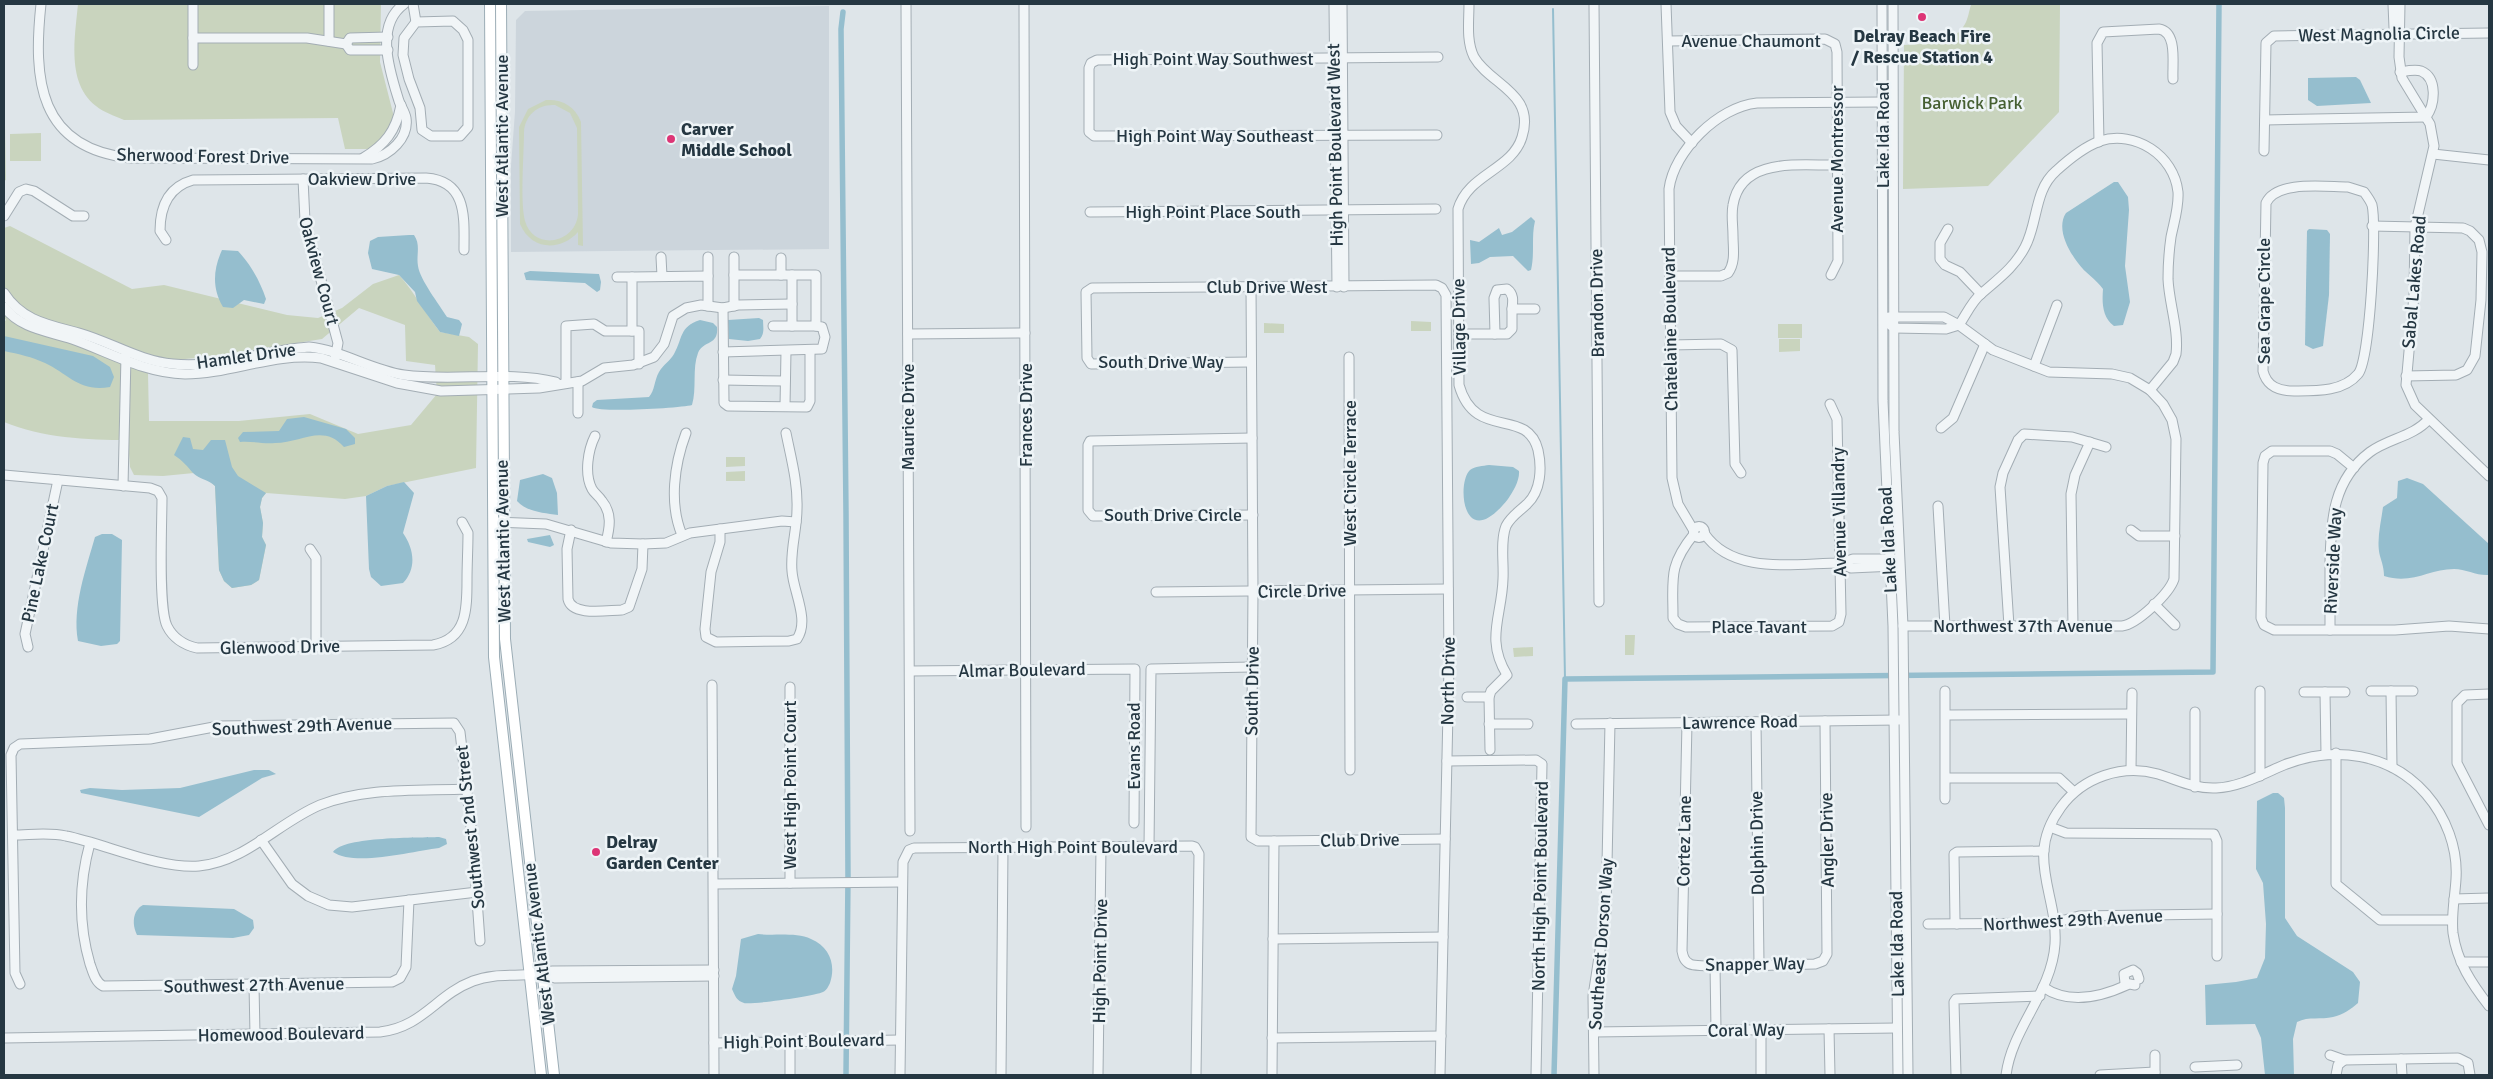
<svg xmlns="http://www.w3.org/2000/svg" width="2493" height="1079" font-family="Signika,sans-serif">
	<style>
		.built { fill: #ccd5dc }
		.green { fill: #c9d4be; fill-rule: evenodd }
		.water { fill: #95bece }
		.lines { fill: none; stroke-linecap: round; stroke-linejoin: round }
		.stream { stroke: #95bece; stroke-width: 2 }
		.canal { stroke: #95bece; stroke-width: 5.5 }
		.minor-casing { stroke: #a3adb4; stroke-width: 11 }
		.major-casing { stroke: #9cadb6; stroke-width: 12 }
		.minor { stroke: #f1f5f7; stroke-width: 9 }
		.major { stroke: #fff; stroke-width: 10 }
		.poi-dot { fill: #dd3576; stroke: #eef4f7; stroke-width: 2 }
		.labels { text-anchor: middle; stroke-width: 5; stroke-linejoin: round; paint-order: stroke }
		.street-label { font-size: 18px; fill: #253742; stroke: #eef4f7 }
		.poi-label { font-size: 18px; font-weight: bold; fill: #253742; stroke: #eef4f7; text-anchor: start }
		.park-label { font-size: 18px; fill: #455f31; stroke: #eef4f7 }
	</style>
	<rect width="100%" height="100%" fill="#dee5e9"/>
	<path class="built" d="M829,6V249L511,252V166L515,112L516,20L525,11Z"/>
	<g class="green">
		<path d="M78,4H381L380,62L393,113V125L386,138L369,149H345L338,118L124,120C115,116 103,112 96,106C66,83 75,37 78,4Z"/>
		<path d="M2060,4L2059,112L1988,186L1903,189L1904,45C1925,43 1953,46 1965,24C1968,19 1969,11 1971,5Z"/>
		<path d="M4,69L6,180L4,181Z"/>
		<path d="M546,100C562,99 575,106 581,122L583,246L578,245V232C560,252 531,250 520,224L519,127L528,109ZM555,105L570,113L577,128L578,214C576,243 534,252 525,221C520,202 524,154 524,132C525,115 538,104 555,105Z"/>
		<path d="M41,133V161H10V134Z"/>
		<path d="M10,226L132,289L164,285L287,315L318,318L342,308L373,284L399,275C415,293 425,313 440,332L469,337L478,344L476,468L387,486L366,496L345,499L266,493L262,498L260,507L263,523L262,537L266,545L259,580L251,585L232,588L224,581L219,570L215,486L210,481L194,473L163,476L134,475L130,467L128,440C87,440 42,438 4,422V322L6,320L4,317V228ZM359,308L405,325L406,361L435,365L437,394L411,425L358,434L310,414L239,421H149L148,373L174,360L207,357L322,339Z"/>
		<path d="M1411,321L1431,322V331H1411Z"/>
		<path d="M1264,323L1284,324V333H1264Z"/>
		<rect x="1778" y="324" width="24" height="14"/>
		<path d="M1779,339H1800V351L1779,352Z"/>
		<path d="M726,457H745V466L726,467Z"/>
		<path d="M745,471V481H726V472Z"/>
		<path d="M1625,635H1635L1634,655H1625Z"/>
		<path d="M1533,647V656L1514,657L1513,648Z"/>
	</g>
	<g class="water">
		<path d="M2356,77L2360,80L2371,103L2317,106L2308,100V78Z"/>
		<path d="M2114,182H2118L2128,197L2129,210L2125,266L2130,302L2123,325L2114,326C2102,317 2102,303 2103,289C2096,279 2085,273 2078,263C2068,250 2056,228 2066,213Z"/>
		<path d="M1531,217L1535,221C1531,237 1535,253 1531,270L1528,271L1513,256L1490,257L1479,263L1471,264L1470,240L1479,242L1499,228L1502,235L1512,232Z"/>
		<path d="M2309,229L2327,230L2330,234L2329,295L2323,346L2313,349L2305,345L2307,231Z"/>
		<path d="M409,235H414C421,245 416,255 418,266C420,280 439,304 447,317L459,320L462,324L459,336L440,332L417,301L415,292L399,275L372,269L368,253L370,241L378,237Z"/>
		<path d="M222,250L238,251C251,265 260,281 266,299L264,304L244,300L233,308L223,307C212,288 213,270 222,250Z"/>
		<path d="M530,271L599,274L601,282L600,290L597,292L585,283L526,280L524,273Z"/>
		<path d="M759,318L763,320C763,327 765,333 760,339L748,341L729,339L728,320Z"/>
		<path d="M700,320L713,323L717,327C719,346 703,340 698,353C692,368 697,389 692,405C681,408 599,413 592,407L593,403L597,400L649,397C655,390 654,381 659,372C663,365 670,361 674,354C683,338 679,327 700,320Z"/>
		<path d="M4,336L93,356L110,367L114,377L110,387C79,392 70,375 45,363C32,357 19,354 4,351Z"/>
		<path d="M304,417L346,429L355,438V444L344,447C323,423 301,443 275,443C263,444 252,441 240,442L238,438L243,432L279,431L287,419Z"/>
		<path d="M183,437L190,438L193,449L203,450L211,440H225L232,467L238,476L266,493L262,498L260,507L263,523L262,537L266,545L259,580L251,585L232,588L224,581L219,570L215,486C209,480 199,479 193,473C187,466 183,461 174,455Z"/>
		<path d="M1489,465L1513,467L1519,471C1520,480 1513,492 1508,499C1463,556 1456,483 1470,470C1475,466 1483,466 1489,465Z"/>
		<path d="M543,474L552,478L557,493L558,515C544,513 527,512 517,501L520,480Z"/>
		<path d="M2407,478L2423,484L2489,544V575C2477,576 2466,569 2454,569C2429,569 2412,585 2384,576C2384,568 2382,563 2380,556C2376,541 2381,523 2383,507L2397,498L2398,481Z"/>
		<path d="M404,482L414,493L403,533C414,549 417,568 403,583L381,586L371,577L369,569L366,496L387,486Z"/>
		<path d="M102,534H112L122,540L120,641L117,644L101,646L78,641C72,607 86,569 95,537Z"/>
		<path d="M550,535L554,545L550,547L528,542L527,539Z"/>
		<path d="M254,770H269L276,774L262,778L199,817L81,793L80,790L90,788L122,790L180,788Z"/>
		<path d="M2273,793H2278L2284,798L2285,808V918L2297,936L2353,972L2360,982L2358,1003C2351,1009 2343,1015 2333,1017C2321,1020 2309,1016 2297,1022L2293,1039L2294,1075H2265L2261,1038L2255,1024L2206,1025L2205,985L2236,982L2257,978L2265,958L2266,924L2263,883L2256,869L2257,801Z"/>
		<path d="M439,837L446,839L447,844L439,848C413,851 355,867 333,852C344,836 419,838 439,837Z"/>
		<path d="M143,905L234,909L253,920L254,928L249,935L233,938L137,935C132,925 132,911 143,905Z"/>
		<path d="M758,934C774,936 796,932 811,939C830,947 836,965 830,983C828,987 827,990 823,992C815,996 752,1005 744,1003C737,1001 735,996 732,989L736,976L741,939Z"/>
	</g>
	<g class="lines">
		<path class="stream" d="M1553,9L1565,679"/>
		<g class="canal">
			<path d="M843,12L841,29L846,513L848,877L846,1075"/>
			<path d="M1554,1075L1565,679L2213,672L2219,4"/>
		</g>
		<defs>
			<g id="minor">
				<path d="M41,4C33,79 38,148 130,158L372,159C390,155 409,138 406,118C405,112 401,107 399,101C390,72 374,26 404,4"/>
				<path d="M193,4V38"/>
				<path d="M413,4L416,22"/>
				<path d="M906,4L910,831"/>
				<path d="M1024,4L1026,827"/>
				<path d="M1334,4L1337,287"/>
				<path d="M1342,4L1344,287"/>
				<path d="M1469,4C1469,21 1466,41 1474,57C1490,85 1536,93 1522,137C1512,170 1468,174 1458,209L1459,385C1475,442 1527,406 1538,450C1542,468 1541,491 1527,504C1520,511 1511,516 1506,526C1500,541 1504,563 1503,579C1502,616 1485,639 1507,675L1491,691L1489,697L1490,750"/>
				<path d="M1594,4L1599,602"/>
				<path d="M1666,4L1670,112L1676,126L1692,143"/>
				<path d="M1882,4L1883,401L1893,626L1898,1075"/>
				<path d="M1893,4L1894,432L1903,626L1908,1075"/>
				<path d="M2393,4L2394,28L2398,34"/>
				<path d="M2400,4L2399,57L2402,78L2430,124L2434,146L2415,227L2414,295L2406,385L2415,405L2489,476"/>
				<path d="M453,21L463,30L468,40V127L460,136H431L422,130L420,108L409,79L403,55L404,38L416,22Z"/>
				<path d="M388,37L350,38L346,44L350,50H388"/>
				<path d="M329,41V4"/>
				<path d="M1668,41L1825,39L1835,44L1837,52L1838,261L1831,275"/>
				<path d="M193,65V38H307L346,44"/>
				<path d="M2265,120L2426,117C2435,105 2438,78 2421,71C2415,69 2406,71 2400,72"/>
				<path d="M1437,135L1094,136L1089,132V68L1091,63L1097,60L1438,57"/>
				<path d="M2099,142L2097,43L2103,32L2159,29C2178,32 2172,65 2173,79"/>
				<path d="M2264,151L2266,43L2274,36L2489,33"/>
				<path d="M2433,154L2489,160"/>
				<path d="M363,158C385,145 396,131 401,105"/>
				<path d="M303,179L305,221L338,343L335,359"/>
				<path d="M2348,187L2364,192C2367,196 2370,200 2372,205C2377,225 2370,361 2358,374C2343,392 2316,391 2294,391C2279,391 2267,387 2263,371L2266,203C2277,180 2325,187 2348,187Z"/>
				<path d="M1090,212L1436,209"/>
				<path d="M4,216L19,192L26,189L34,191L73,216H84"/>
				<path d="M2372,226L2463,228L2470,231L2479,240L2482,252L2481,300L2475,356L2467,370L2456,375L2406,376"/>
				<path d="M1948,229L1940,243V259L1945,265L1960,272L1981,294"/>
				<path d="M166,240L160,231C160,207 168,187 193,180L426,178C468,181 464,219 464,250"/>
				<path d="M661,257L662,276"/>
				<path d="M708,257V276"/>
				<path d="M734,257V275"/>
				<path d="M781,258V275"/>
				<path d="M792,275V326"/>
				<path d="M1670,276H1721L1728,273C1736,262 1733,248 1733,236C1733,225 1731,215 1733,205C1741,156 1801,166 1837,165"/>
				<path d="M617,277H632"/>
				<path d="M1251,287L1253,591L1251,837L1258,841H1274L1445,839"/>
				<path d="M4,293C22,321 49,325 79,333C111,342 139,361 173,364C218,369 264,350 309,347C341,350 371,370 404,375C454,382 507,370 556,382"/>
				<path d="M4,307C21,329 48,331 72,339C109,352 144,373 185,374C230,374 275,352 321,358L397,383L441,391L539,388L582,381L604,368L633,365L654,357L664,344L673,316L686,308L701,305L723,308L738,305L792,304"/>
				<path d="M723,308L724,403L728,406L807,407L810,401V351"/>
				<path d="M1889,317H1944L1959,325L1993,350L2049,372L2112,374L2130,378L2150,390L2163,404L2172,420L2176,439L2174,579C2169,594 2137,624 2122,626H1903"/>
				<path d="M1889,324L1894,328L1946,329L1959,325"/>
				<path d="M1959,325C1966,315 1972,301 1981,294C1998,279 2014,268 2025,247C2038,223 2034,190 2056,171C2068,160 2084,147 2100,141C2135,130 2174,155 2178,192C2179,207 2174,222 2171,237C2169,251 2168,265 2168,279C2169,303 2179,330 2176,354L2173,362L2150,390"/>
				<path d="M773,326H816"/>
				<path d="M632,331H639V364"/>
				<path d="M908,334L1025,333"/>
				<path d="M1459,334H1507L1512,329V309H1535"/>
				<path d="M1495,334L1494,298L1497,290L1507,289C1514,294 1513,301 1512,309"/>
				<path d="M1670,345L1721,344L1732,350L1735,464L1741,473"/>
				<path d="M723,352L822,349L825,337L822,327L816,326V275H734V306"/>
				<path d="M1349,357L1350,770"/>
				<path d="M1251,362L1091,364L1087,358L1086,292L1092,288L1436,285L1442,288L1446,295L1449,666L1440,1075"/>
				<path d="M2034,366L2057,305"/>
				<path d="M723,380L785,381"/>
				<path d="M578,382V413"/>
				<path d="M566,383V326L594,324L605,331H632V277L708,276V306"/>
				<path d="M785,406L786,351"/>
				<path d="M1941,428L1953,418L1985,344"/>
				<path d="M595,436C588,450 584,474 592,489C594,493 599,496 602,501C612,513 610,527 606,542"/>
				<path d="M1252,438L1090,441L1088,445V510L1093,516L1253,515"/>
				<path d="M2354,468L2337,454L2330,451H2272L2265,456L2263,463L2261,618L2264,625L2274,630H2395L2449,626L2489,629"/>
				<path d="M4,475L150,488L158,491L162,498C162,523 158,607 167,626C173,638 184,645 197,648L433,645C467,639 467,609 467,580C467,564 468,549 468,533L462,522"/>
				<path d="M123,486L126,356"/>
				<path d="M1938,506L1945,626"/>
				<path d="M497,522L546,524L611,543L643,544L666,543L690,533L782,521L796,522"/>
				<circle cx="1699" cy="532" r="5.5"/>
				<path d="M720,529V542L711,572L705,629L706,637L716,642L789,641L797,639C810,620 793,591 792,571C790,550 797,530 797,509C798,483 791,458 786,433"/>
				<path d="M571,530L567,549L568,599C572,617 608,610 622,610L629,607L642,569L643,544"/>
				<path d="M2131,530L2139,536H2175"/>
				<path d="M1694,531L1678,504L1672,478L1669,189C1674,151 1718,107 1757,103L1883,102"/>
				<path d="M1704,533C1733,576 1796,563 1841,563L1853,559H1896"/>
				<path d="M1694,534C1668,566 1673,579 1673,618L1678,624L1686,627L1832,626L1839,622L1841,614L1837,419L1830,404"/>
				<path d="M682,535C669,504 674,465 686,433"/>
				<path d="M310,549L316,558V647"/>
				<path d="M1841,563L1851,568L1895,566"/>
				<path d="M1156,592L1448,589"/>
				<path d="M2154,604L2175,625"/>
				<path d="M2009,626L2000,487L2003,473L2018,440L2024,434L2072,437L2106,447"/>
				<path d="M2073,626L2071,494L2075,475L2090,442"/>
				<path d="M2330,630C2330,607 2330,584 2330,562C2331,519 2333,480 2370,452C2389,438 2413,437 2429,419"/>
				<path d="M28,647L25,634L58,480"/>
				<path d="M910,671L1135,669L1134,823"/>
				<path d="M712,685L714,1075"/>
				<path d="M790,687V883"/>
				<path d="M1945,691V799"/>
				<path d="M2260,691V776"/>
				<path d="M2371,691H2413"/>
				<path d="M2391,691L2392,767"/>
				<path d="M2304,692H2345"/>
				<path d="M2325,692L2326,754"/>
				<path d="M2489,694L2465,695L2457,703V763L2489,825"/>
				<path d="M1467,697H1489"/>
				<path d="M2195,712V787"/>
				<path d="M1947,715L2131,714"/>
				<path d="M1756,722L1759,964"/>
				<path d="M1687,723L1682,951C1683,956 1684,961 1690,964C1701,969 1795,964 1815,964L1823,961L1827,954L1825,721"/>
				<path d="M1489,724H1528"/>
				<path d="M1576,724L1899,720"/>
				<path d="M2336,753V884L2380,920H2452"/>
				<path d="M1447,761L1536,760L1542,764L1536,1075"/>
				<path d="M2131,770L2132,693"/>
				<path d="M1946,778H2059L2074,792"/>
				<path d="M2050,827L2066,833L2214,834L2217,841V956"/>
				<path d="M13,835C30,835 49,832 66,836C106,844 158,869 199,866C245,862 279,822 320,805C366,787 418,791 467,789"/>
				<path d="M261,840L292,884L308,896L329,905L352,907L477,892"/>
				<path d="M90,843C79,883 78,923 90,964C93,972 95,982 103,986L392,982L400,978L406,967L409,900"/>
				<path d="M1149,847L1151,669L1252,667"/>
				<path d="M714,884L902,882"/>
				<path d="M2454,899L2489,898"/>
				<path d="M1928,924L2054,923L2079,916L2217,914"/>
				<path d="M1957,924L1955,921L1954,854L1957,852L2044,851"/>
				<path d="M1273,939L1443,937"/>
				<path d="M2461,962H2489"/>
				<path d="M1715,965L1716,1030"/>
				<path d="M542,974L555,978L714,976"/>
				<path d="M20,984L15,973L11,755L14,748L20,744L150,739L219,726L454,723L460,732L473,844L480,941"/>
				<path d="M254,985L255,1035"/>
				<path d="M2135,985L2125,983L2124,974L2133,970L2137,973L2139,979"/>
				<path d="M2043,987C2069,1005 2101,997 2127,985"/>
				<path d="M1829,1029L1830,1075"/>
				<path d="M1761,1030V1075"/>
				<path d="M1594,1032L1897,1028"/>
				<path d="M4,1038L380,1032C423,1027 436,995 473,981C499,971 526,979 552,971L714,970"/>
				<path d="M1272,1038L1441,1036"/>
				<path d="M790,1042V1075"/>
				<path d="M714,1043L900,1040"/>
				<path d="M2155,1055V1075"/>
				<path d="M2330,1055L2344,1060L2458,1058L2468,1063L2470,1075"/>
				<path d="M2401,1059L2402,1075"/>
				<path d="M2195,1067L2237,1065"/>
				<path d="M900,1075L903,862L909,850L914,848L1192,846L1195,847L1199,854L1196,1075"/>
				<path d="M1001,1075L1003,848"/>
				<path d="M1098,1075L1101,847"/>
				<path d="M1272,1075L1274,841"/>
				<path d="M1594,1075L1593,996L1606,911L1610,723"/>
				<path d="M1956,1075L1954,1002L1956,999L2040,996"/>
				<path d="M2006,1075C2012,1028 2052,992 2055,944C2058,893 2024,857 2061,807C2083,777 2122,764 2158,774C2178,780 2194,789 2216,788C2241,787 2262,774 2284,765C2334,745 2390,753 2426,794C2446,817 2458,848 2456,879C2455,897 2451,915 2453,933C2457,962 2472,984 2489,1006"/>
				<path d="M2100,1075L2155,1072"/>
				<path d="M2336,1075L2338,1065L2344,1060"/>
			</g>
			<g id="major">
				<path d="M490,4L494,657L541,1075"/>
				<path d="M501,4L505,639L554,1075"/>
			</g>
		</defs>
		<use href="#minor" class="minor-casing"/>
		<use href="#major" class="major-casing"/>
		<use href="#minor" class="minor"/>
		<use href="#major" class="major"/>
	</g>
	<g class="poi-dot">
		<circle cx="1922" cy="17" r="5"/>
		<circle cx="671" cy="139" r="5"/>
		<circle cx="596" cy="852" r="5"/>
	</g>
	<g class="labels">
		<g class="street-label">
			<text transform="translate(2379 34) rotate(-1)" y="6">West Magnolia Circle</text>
			<text x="1751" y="47">Avenue Chaumont</text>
			<text x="1213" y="65">High Point Way Southwest</text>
			<text transform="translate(1883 135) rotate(-90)" y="6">Lake Ida Road</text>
			<text transform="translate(502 136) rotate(-90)" y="6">West Atlantic Avenue</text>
			<text x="1215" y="142">High Point Way Southeast</text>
			<text transform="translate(1335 145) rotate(-91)" y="6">High Point Boulevard West</text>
			<text transform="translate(203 156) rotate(1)" y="6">Sherwood Forest Drive</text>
			<text transform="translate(1837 159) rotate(-90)" y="6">Avenue Montressor</text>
			<text x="362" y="185">Oakview Drive</text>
			<text x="1213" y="218">High Point Place South</text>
			<text transform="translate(319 271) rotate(75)" y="6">Oakview Court</text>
			<text transform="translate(2414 282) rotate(-85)" y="6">Sabal Lakes Road</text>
			<text x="1267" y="293">Club Drive West</text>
			<text transform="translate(2264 301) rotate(-90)" y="6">Sea Grape Circle</text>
			<text transform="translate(1597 303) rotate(-91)" y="6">Brandon Drive</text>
			<text transform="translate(1459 327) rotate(-91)" y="6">Village Drive</text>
			<text transform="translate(1670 329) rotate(-91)" y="6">Chatelaine Boulevard</text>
			<text transform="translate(246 356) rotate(-8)" y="6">Hamlet Drive</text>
			<text x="1161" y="368">South Drive Way</text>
			<text transform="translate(1026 415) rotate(-90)" y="6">Frances Drive</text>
			<text transform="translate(908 417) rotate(-90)" y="6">Maurice Drive</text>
			<text transform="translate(1350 473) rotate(-90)" y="6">West Circle Terrace</text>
			<text transform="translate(1839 512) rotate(-91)" y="6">Avenue Villandry</text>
			<text x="1173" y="521">South Drive Circle</text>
			<text transform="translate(1888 540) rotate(-93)" y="6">Lake Ida Road</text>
			<text transform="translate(503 541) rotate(-91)" y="6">West Atlantic Avenue</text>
			<text transform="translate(2333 561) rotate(-87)" y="6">Riverside Way</text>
			<text transform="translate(40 563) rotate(-78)" y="6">Pine Lake Court</text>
			<text transform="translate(1302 591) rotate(-1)" y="6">Circle Drive</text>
			<text x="2023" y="632">Northwest 37th Avenue</text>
			<text x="1759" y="633">Place Tavant</text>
			<text transform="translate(280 647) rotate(-1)" y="6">Glenwood Drive</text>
			<text transform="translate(1022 670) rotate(-1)" y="6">Almar Boulevard</text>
			<text transform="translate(1448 681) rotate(-89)" y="6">North Drive</text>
			<text transform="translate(1252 691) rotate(-89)" y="6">South Drive</text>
			<text transform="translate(1740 722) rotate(-1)" y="6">Lawrence Road</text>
			<text transform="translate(302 726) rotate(-2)" y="6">Southwest 29th Avenue</text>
			<text transform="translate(1134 746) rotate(-90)" y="6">Evans Road</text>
			<text transform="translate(790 785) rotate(-90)" y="6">West High Point Court</text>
			<text transform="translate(470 827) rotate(-96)" y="6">Southwest 2nd Street</text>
			<text transform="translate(1360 840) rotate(-1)" y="6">Club Drive</text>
			<text transform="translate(1827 840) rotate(-91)" y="6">Angler Drive</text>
			<text transform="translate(1684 841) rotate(-89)" y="6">Cortez Lane</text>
			<text transform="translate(1757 843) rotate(-91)" y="6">Dolphin Drive</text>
			<text x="1073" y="853">North High Point Boulevard</text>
			<text transform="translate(1540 886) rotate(-89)" y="6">North High Point Boulevard</text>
			<text transform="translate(2073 920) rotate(-3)" y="6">Northwest 29th Avenue</text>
			<text transform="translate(539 944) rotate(-97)" y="6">West Atlantic Avenue</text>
			<text transform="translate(1601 944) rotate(-86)" y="6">Southeast Dorson Way</text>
			<text transform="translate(1897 944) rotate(-91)" y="6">Lake Ida Road</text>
			<text transform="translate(1100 961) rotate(-89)" y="6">High Point Drive</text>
			<text transform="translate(1755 964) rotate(-1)" y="6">Snapper Way</text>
			<text transform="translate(254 985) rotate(-1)" y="6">Southwest 27th Avenue</text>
			<text transform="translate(1746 1030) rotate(-1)" y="6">Coral Way</text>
			<text transform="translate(281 1034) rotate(-1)" y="6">Homewood Boulevard</text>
			<text transform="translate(804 1041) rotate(-1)" y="6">High Point Boulevard</text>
		</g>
		<g class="poi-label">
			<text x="1922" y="42" text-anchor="middle">Delray Beach Fire<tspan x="1922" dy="21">/ Rescue Station 4</tspan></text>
			<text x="681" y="135">Carver<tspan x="681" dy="21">Middle School</tspan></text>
			<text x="606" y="848">Delray<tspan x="606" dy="21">Garden Center</tspan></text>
		</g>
		<g class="park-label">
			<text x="1972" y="109">Barwick Park</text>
		</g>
	</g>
	<rect width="2493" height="1079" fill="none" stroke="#253742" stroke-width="10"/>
</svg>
